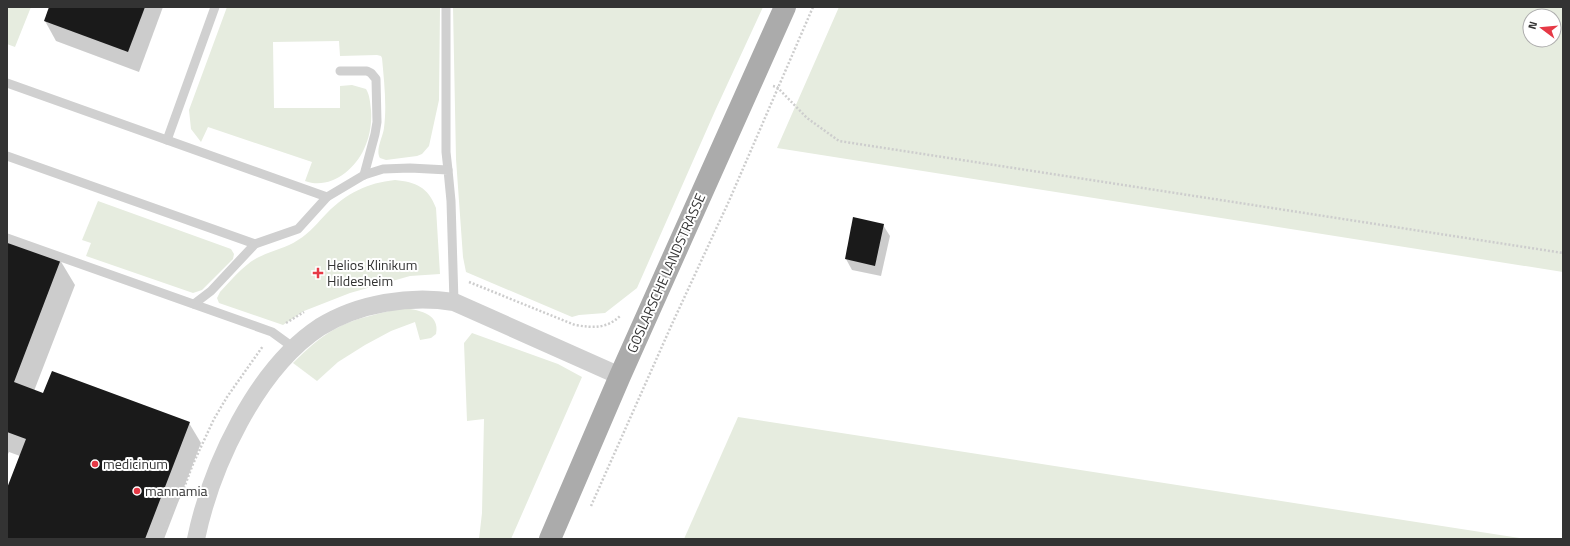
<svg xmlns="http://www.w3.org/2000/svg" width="1570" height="546" font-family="'Titillium Web',sans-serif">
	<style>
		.green { fill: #e6ecdf; fill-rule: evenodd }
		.shadow { fill: #0003 }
		.building { fill: #1a1a1a }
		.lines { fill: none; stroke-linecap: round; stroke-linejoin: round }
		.path { stroke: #cdcdcd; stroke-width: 2.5; stroke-dasharray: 2 2; stroke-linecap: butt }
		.lane { stroke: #d0d0d0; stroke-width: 9 }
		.street { stroke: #d0d0d0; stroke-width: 18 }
		.primary { stroke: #ababab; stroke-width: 22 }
		.poi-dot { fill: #e63946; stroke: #fff; stroke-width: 1.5 }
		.labels { text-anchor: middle; stroke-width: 4; stroke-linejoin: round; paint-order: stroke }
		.poi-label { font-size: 14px; fill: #333; stroke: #fff; text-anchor: start }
		.street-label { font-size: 14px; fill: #333; stroke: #fff }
	</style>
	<rect width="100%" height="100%" fill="#fff"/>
	<g class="green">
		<path d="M7,7H31L15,47L7,44Z"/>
		<path d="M227,7H440L439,100L429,146L422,154L417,156L386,160L380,158C375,150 383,137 384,128C387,105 384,81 382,58L381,56L377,55L340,56L339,41L273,42L274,108H340V86L352,85L366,89C370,96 370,102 371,110C372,122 370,137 364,149C354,171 329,190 305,181L312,162L208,127L201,142L191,129L189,110Z"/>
		<path d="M453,7H763L715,111L637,288L605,313L579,315L572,317L466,272L463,257L456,159Z"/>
		<path d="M839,7H1563V272L777,148ZM1530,16H1554V40H1530Z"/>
		<path d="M395,180C416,182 428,187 436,208L440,274L410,276L350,293L304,311L283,325L219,303L217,298L220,292C232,280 243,265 259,257C271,251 286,248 298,240C310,233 318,222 327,213C347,193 367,183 395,180Z"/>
		<path d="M98,201L231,249L234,254L233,259L202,290L193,293L86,256L91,243L82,240Z"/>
		<path d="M401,308C416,309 441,313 436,334L431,338L420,340L415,322L391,331L365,345L338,362L317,381L293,363C306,350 319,338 335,329C354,318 379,314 401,308Z"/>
		<path d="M472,333L558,364L582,377L511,539H479L482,513L484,419L467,421L464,343Z"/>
		<path d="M738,417L1526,539H684Z"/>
	</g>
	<g class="shadow">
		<path d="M50,7H163L139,72L56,41L45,21Z"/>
		<path d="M883,225L890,236L881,276L852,270L846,259Z"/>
		<path d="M7,239L60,260L75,285L34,391L44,395L189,423L201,443L164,539H7V491L20,456L9,452L7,456Z"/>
	</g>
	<g class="building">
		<path d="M49,7H145L128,52L44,21Z"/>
		<path d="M853,217L884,224L875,266L845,259Z"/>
		<path d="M7,238L61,259L14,382L43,393L52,371L190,422L145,539H7V488L26,439L7,432Z"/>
	</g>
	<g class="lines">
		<g class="path">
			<path d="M773,86L777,87L807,118L839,141L1563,253"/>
			<path d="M469,282L575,325C594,328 607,329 621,315"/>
			<path d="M286,323L304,312"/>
			<path d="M591,506L672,324L729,201L813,7"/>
			<path d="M161,539L170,514L184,488L193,464L214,419L227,397L263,346"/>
		</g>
		<g class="lane">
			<path d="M446,7V152L448,170"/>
			<path d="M340,71H367L371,73L376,79L377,122L375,134L364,175"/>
			<path d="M7,83L327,197"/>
			<path d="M167,140L215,7"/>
			<path d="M7,156L255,244"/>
			<path d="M7,238L272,332L294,348"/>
			<path d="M194,304L211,291L255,244L298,229L327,197L364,175L383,169L410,168L448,170L451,201L454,302"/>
		</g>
		<path class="street" d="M196,539C211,467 256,369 320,327C359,303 410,295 454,302L620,376"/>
		<path class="primary" d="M550,539L620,376L785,7"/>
	</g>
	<g class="poi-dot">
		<path d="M316 267h4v4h4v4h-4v4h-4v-4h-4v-4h4z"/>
		<circle cx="95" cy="464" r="4"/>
		<circle cx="137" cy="491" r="4"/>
	</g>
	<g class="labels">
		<g class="poi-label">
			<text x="327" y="270">Helios Klinikum<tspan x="327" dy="16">Hildesheim</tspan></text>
			<text x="103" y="469">medicinum</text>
			<text x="145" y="496">mannamia</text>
		</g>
		<g class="street-label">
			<text transform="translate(666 273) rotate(-66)" y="5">GOSLARSCHE LANDSTRASSE</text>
		</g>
	</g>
	<rect width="1570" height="546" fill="none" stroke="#333333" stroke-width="16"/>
	<g transform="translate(1542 28) rotate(286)"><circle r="19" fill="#ffffff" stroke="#adadad"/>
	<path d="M0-3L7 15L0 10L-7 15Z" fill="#e63946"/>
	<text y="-6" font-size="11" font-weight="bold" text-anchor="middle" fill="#333333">N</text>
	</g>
</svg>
